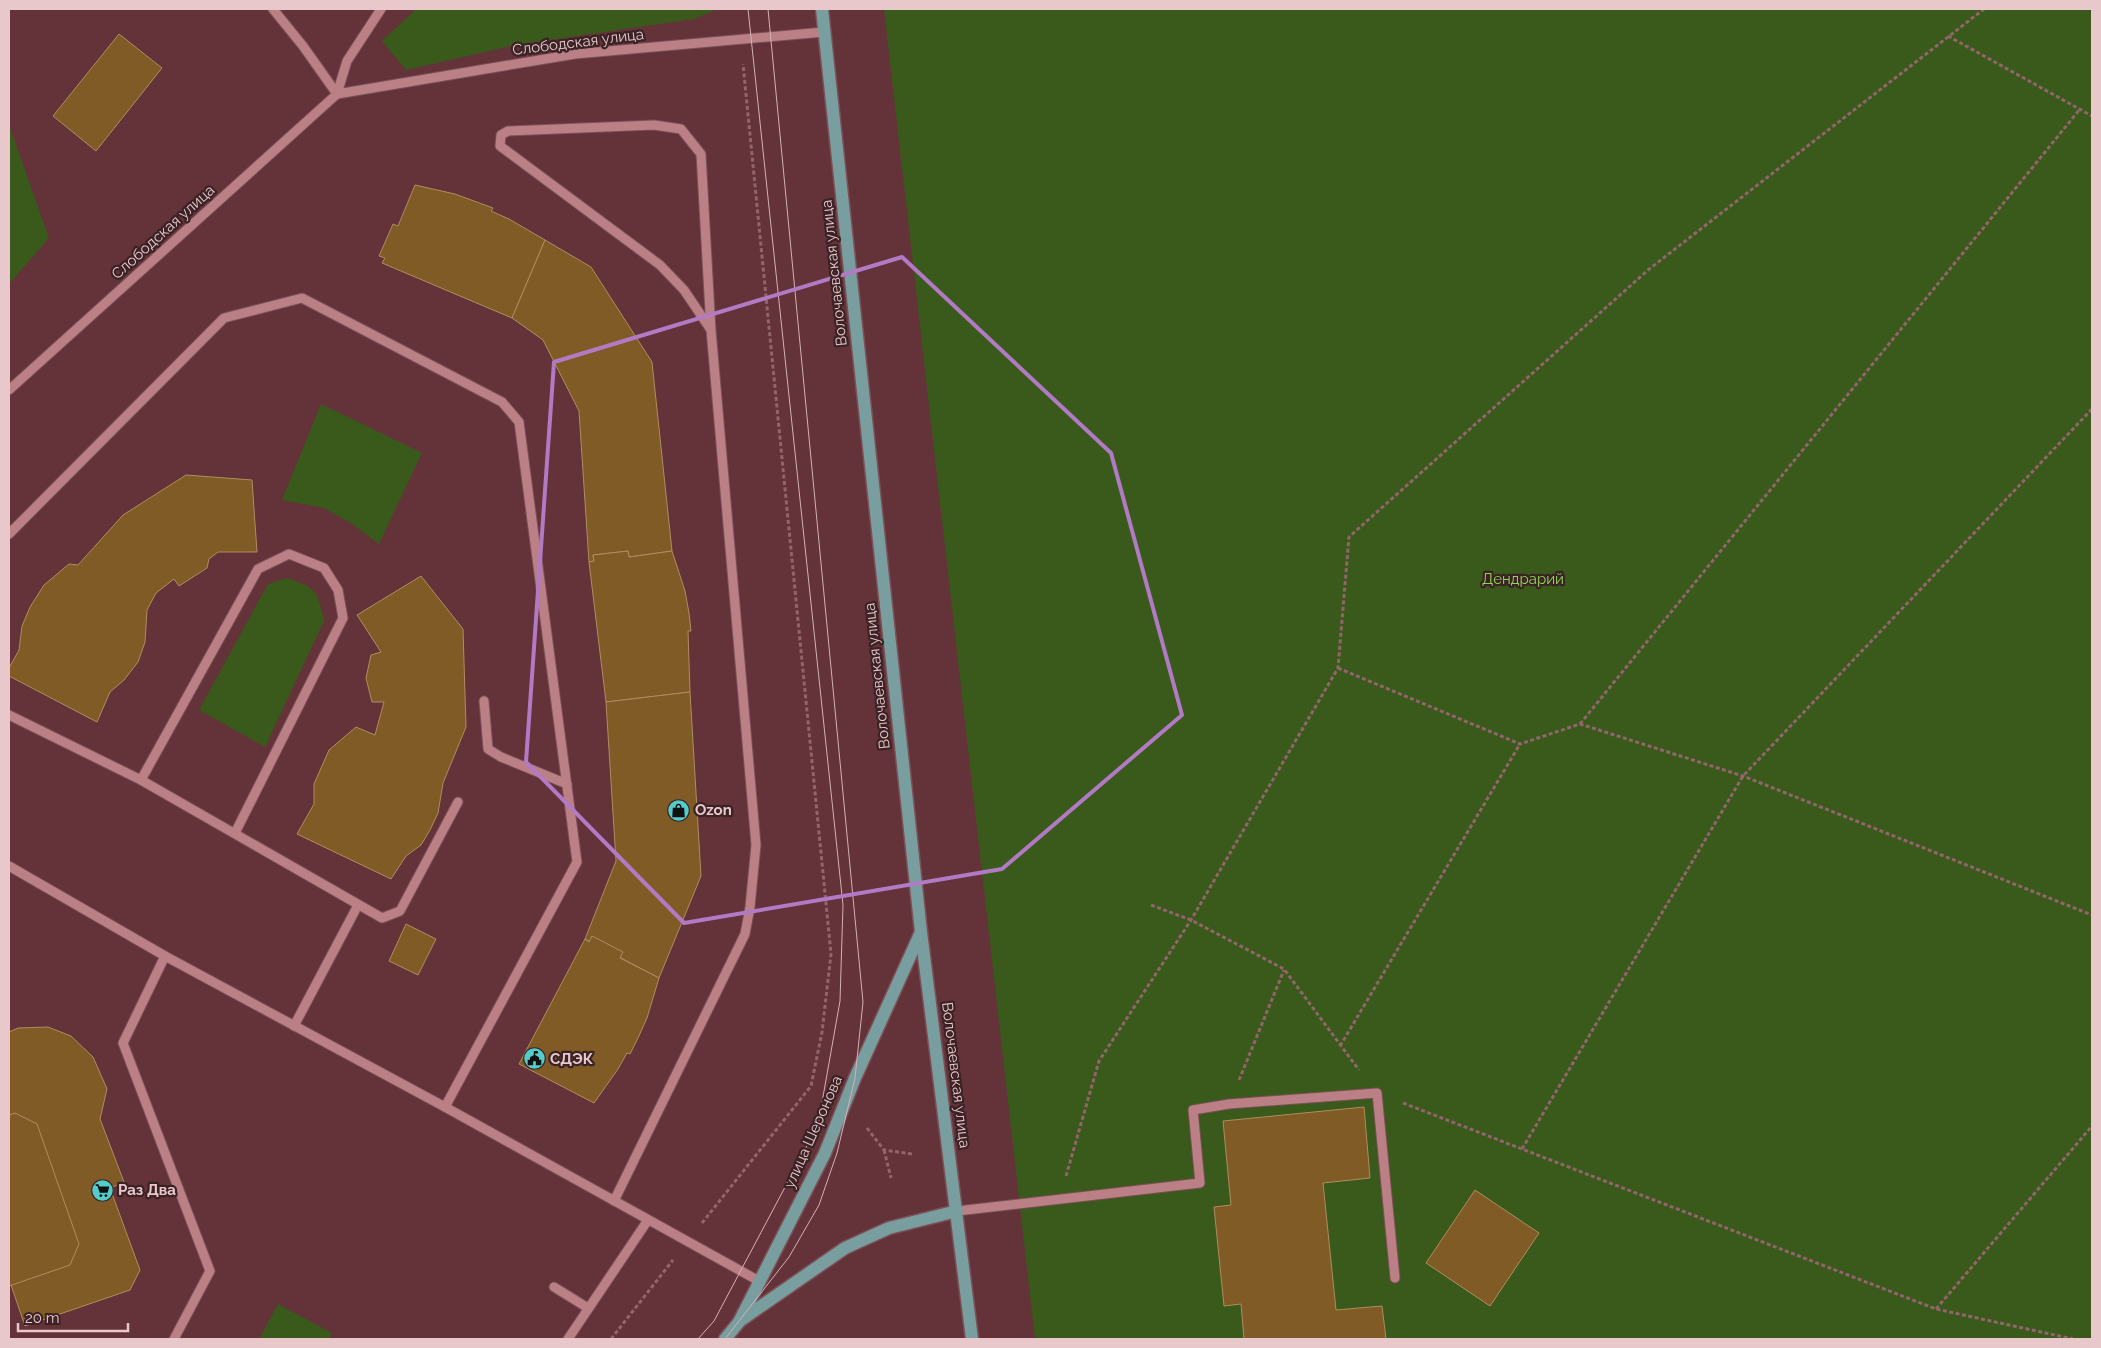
<svg xmlns="http://www.w3.org/2000/svg" width="2101" height="1348" font-family="Raleway,sans-serif">
	<style>
		.green { fill: #395a1a }
		.building { fill: #815b25; stroke: #af8d61 }
		.lines { fill: none; stroke-linecap: round; stroke-linejoin: round }
		.minor-casing { stroke: #7b5057; stroke-width: 11 }
		.major-casing { stroke: #7b5057; stroke-width: 15 }
		.path { stroke: #91656b; stroke-width: 3; stroke-dasharray: 4 2.5; stroke-linecap: butt }
		.minor { stroke: #ba8086; stroke-width: 9 }
		.major { stroke: #789e9f; stroke-width: 12 }
		.tram { stroke: #d4b1b5; stroke-width: 1 }
		.marked { fill: none; stroke: #b27ac5; stroke-width: 4; stroke-linejoin: round }
		.labels { text-anchor: middle; stroke-width: 4.5; stroke-linejoin: round; paint-order: stroke }
		.street-label { font-size: 15px; fill: #e8c8cb; stroke: #3a2225 }
		.park-label { font-size: 15px; fill: #91d556; stroke: #3a2225 }
		.poi-label { font-size: 15px; font-weight: bold; fill: #e8c8cb; stroke: #3a2225; text-anchor: start }
	</style>
	<rect width="100%" height="100%" fill="#643239"/>
	<g class="green">
		<path d="M416,9H718L694,19L515,45L406,70L382,41Z"/>
		<path d="M884,9H2092V1339H1035Z"/>
		<path d="M9,125L49,238L9,284Z"/>
		<path d="M321,404L422,453L379,544L352,524L324,508L282,500Z"/>
		<path d="M287,578C316,587 318,592 324,621L265,747L199,710L268,584Z"/>
		<path d="M278,1304L332,1333L329,1339H259Z"/>
	</g>
	<g class="building">
		<path d="M119,34L162,68L96,151L53,116Z"/>
		<path d="M415,185L455,194L493,208L491,211L509,219L545,240L512,318L382,263L385,258L379,256L393,224L398,226Z"/>
		<path d="M545,240L591,267L652,362L672,551L629,557L628,551L593,555L594,561L589,562L579,411L543,340L512,318Z"/>
		<path d="M186,475L252,480L257,552H218L209,559L207,568L179,586L174,579L156,593L147,610L145,642L138,662L124,680L110,692L97,722L9,676V668L19,650L22,626L30,607L44,585L69,564L78,565L123,515Z"/>
		<path d="M628,551L629,557L672,551L685,591L689,613L691,631H688L690,692L606,702L589,562L594,561L593,555Z"/>
		<path d="M421,576L463,629L466,727L443,783L438,813L430,830L421,845L406,856L391,879L297,834L314,804V784L329,750L356,727L375,735L384,702H372L366,678L371,655L381,652L357,615Z"/>
		<path d="M690,692L701,876L659,978L585,939L616,861L606,702Z"/>
		<path d="M406,924L436,939L418,975L389,961Z"/>
		<path d="M592,936L623,952L620,958L659,978L647,1018L638,1038L630,1054L627,1053L618,1069L594,1103L519,1064L585,939L589,942Z"/>
		<path d="M48,1027L71,1036L93,1057L107,1089L100,1119L124,1182L110,1188L140,1270L130,1290L25,1326L11,1285L9,1286V1032L18,1028Z"/>
		<path d="M1364,1107L1370,1178L1323,1183L1336,1310L1382,1306L1386,1339H1244L1241,1304L1224,1306L1214,1207L1231,1205L1223,1121Z"/>
		<path d="M15,1113L37,1124L79,1244L70,1265L9,1286V1115Z"/>
		<path d="M1475,1190L1539,1233L1490,1306L1426,1263Z"/>
	</g>
	<g class="lines">
		<defs>
			<g id="minor">
				<path d="M273,9L303,46L337,94"/>
				<path d="M337,94L575,54L824,32"/>
				<path d="M9,390L337,94L347,61L381,9"/>
				<path d="M9,534L224,318L302,298L502,402L519,422L577,862L445,1107"/>
				<path d="M484,701L488,749L501,757L567,784"/>
				<path d="M9,715L141,780"/>
				<path d="M235,833L343,618L338,590L324,568L289,554L258,569L141,780L382,918L400,911L458,802"/>
				<path d="M9,866L165,956L445,1107L759,1281"/>
				<path d="M165,956L123,1043L210,1271L174,1339"/>
				<path d="M294,1026L358,905"/>
				<path d="M614,1201L745,934L750,907L756,845L711,330L684,290L660,265L500,146L501,135L508,131L654,125L681,129L701,154L711,330"/>
				<path d="M957,1211L1200,1183L1193,1110L1229,1104L1377,1093L1395,1278"/>
				<path d="M554,1287L588,1308"/>
				<path d="M568,1339L648,1220"/>
			</g>
			<g id="major">
				<path d="M822,9L921,932L972,1339"/>
				<path d="M741,1320L845,1248L889,1228L957,1211"/>
				<path d="M725,1339L739,1322L825,1153L855,1078L921,932"/>
			</g>
		</defs>
		<use href="#minor" class="minor-casing"/>
		<use href="#major" class="major-casing"/>
		<g class="path">
			<path d="M1948,36L2092,116"/>
			<path d="M1338,668L1520,744L1580,724L1743,776L2092,915"/>
			<path d="M1580,724L2080,109"/>
			<path d="M1151,905L1191,920L1284,969L1359,1070"/>
			<path d="M1340,1046L1520,744"/>
			<path d="M1239,1080L1284,970"/>
			<path d="M1403,1103L1936,1309L2073,1339"/>
			<path d="M867,1128L884,1150L912,1154"/>
			<path d="M1522,1149L1743,776L2092,409"/>
			<path d="M884,1150L891,1178"/>
			<path d="M1066,1176L1099,1061L1191,920L1338,668L1349,537L1648,270L1984,9"/>
			<path d="M702,1223L811,1086L822,1032L831,954L743,64"/>
			<path d="M1936,1309L2092,1126"/>
			<path d="M611,1339L673,1260"/>
		</g>
		<use href="#minor" class="minor"/>
		<use href="#major" class="major"/>
		<g class="tram">
			<path d="M698,1339L714,1321L818,1125L840,1001L843,905L748,9"/>
			<path d="M725,1339L789,1257L819,1205L837,1153L855,1078L863,1002L768,9"/>
		</g>
	</g>
	<path class="marked" d="M902,257L1111,453L1182,715L1002,869L684,923L526,762L554,362Z"/>
	<defs>
		<symbol id="shop-disc" viewBox="-11 -11 22 22"><circle r="9.5" fill="#53cdca" stroke="#3a2225"/><path d="M-5-2.5h2.3a2.7 3.5 0 0 1 5.4 0H5L5.5 6h-11ZM-1.5-2.5h3a1.5 2.3 0 0 0-3 0Z" fill="#111"/></symbol>
		<symbol id="civic-disc" viewBox="-11 -11 22 22"><circle r="9.5" fill="#53cdca" stroke="#3a2225"/><path d="M-.6-6.5H3V-4.5H.6V-3L4-1V1h2V6H-6V1h2V-1L-.6-3ZM-1.2 2.5V6h2.4V2.5Z" fill="#111"/></symbol>
		<symbol id="supermarket-disc" viewBox="-11 -11 22 22"><circle r="9.5" fill="#53cdca" stroke="#3a2225"/><path d="M-6-5.5h2.5l.6 2H6L4.5 2H-2.5L-4.4-4H-6ZM-1.5 3.2a1.3 1.3 0 1 0 .1 0ZM3 3.2a1.3 1.3 0 1 0 .1 0Z" fill="#111"/></symbol>
	</defs>
	<g fill-rule="evenodd">
		<use href="#shop-disc" x="666" y="798" width="25" height="25"/>
		<use href="#civic-disc" x="522" y="1046" width="25" height="25"/>
		<use href="#supermarket-disc" x="90" y="1178" width="25" height="25"/>
	</g>
	<g class="labels">
		<g class="street-label">
			<text transform="translate(578 42) rotate(-7)" y="5">Слободская улица</text>
			<text transform="translate(163 232) rotate(-42)" y="5">Слободская улица</text>
			<text transform="translate(834 273) rotate(-96)" y="5">Волочаевская улица</text>
			<text transform="translate(877 676) rotate(-96)" y="5">Волочаевская улица</text>
			<text transform="translate(956 1075) rotate(83)" y="5">Волочаевская улица</text>
			<text transform="translate(813 1132) rotate(-66)" y="5">улица Шеронова</text>
		</g>
		<g class="park-label">
			<text x="1523" y="584">Дендрарий</text>
		</g>
		<g class="poi-label">
			<text x="695" y="815">Ozon</text>
			<text x="550" y="1064">СДЭК</text>
			<text x="118" y="1195">Раз Два</text>
		</g>
	</g>
	<rect width="2101" height="1348" fill="none" stroke="#e8c8cb" stroke-width="20"/>
	<path d="M18 1323v8h110v-8" fill="none" stroke="#e8c8cb" stroke-width="2.5"/>
	<text x="25" y="1323" font-size="15" fill="#e8c8cb" stroke="#3a2225" stroke-width="4" paint-order="stroke">20 m</text>
</svg>
